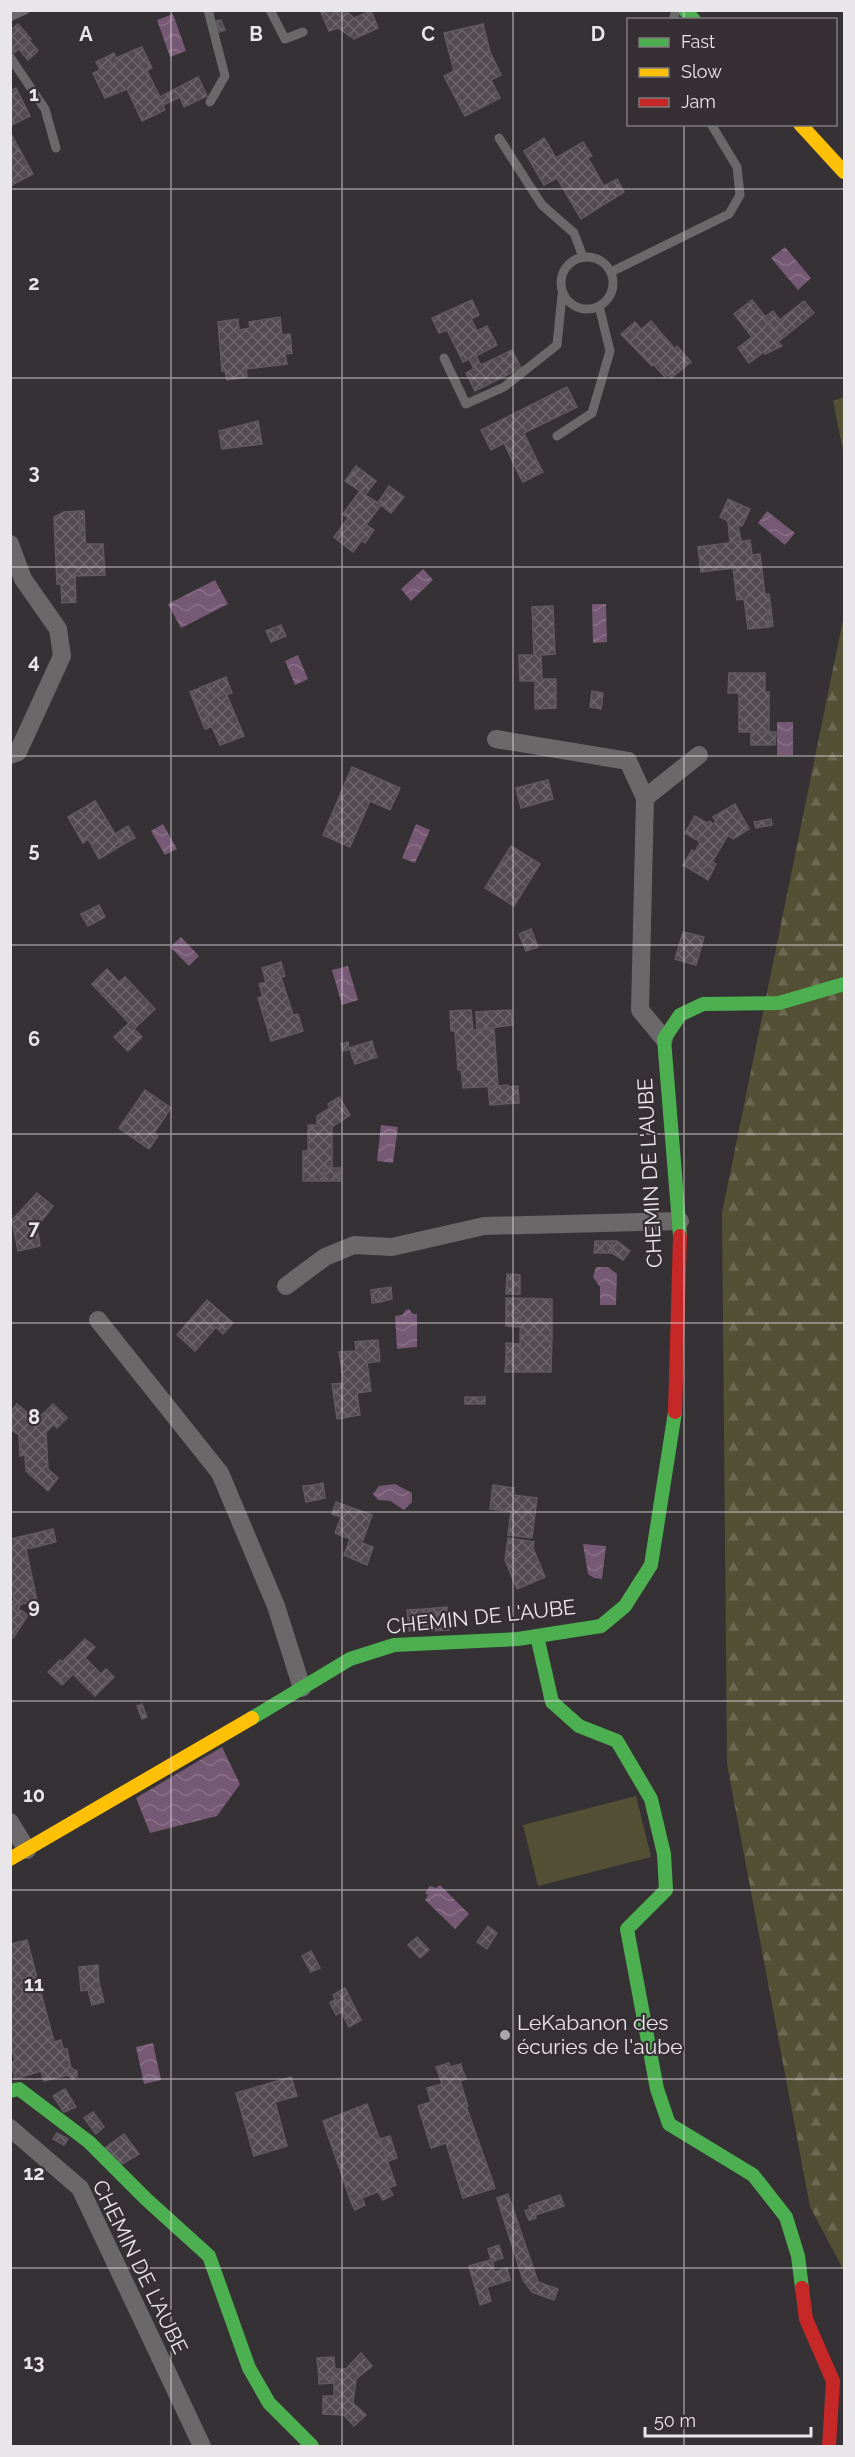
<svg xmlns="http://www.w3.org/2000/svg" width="855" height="2457" font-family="Raleway,sans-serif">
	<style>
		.forest { fill: url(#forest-firs) }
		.park { fill: #535035 }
		.water { fill: url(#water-waves) }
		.building { fill: url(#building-cross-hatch); stroke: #5e5a5e; stroke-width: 1.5 }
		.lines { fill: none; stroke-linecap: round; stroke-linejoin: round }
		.lane { stroke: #6a6868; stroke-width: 9 }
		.street { stroke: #6a6868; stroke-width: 18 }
		.fast { stroke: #4caf50; stroke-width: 14 }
		.slow { stroke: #ffc107; stroke-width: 14 }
		.jam { stroke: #c62828; stroke-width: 14 }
		.grid { fill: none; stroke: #e9e6e9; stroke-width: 1.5; stroke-opacity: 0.55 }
		.poi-dot { fill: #aaa7aa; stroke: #363035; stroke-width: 2 }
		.labels { text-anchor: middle; stroke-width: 4.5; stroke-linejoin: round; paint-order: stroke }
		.street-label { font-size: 21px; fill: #e9e6e9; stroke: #363035 }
		.poi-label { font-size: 21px; fill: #e9e6e9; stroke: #363035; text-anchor: start }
		.grid-label { font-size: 20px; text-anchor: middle; font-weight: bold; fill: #e9e6e9; stroke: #363035; stroke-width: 4.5; stroke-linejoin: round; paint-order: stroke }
	</style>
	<defs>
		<pattern id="forest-firs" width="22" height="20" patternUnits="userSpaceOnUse" patternTransform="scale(1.5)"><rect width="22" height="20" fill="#535035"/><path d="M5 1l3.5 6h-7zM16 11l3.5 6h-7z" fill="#6c6952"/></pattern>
		<pattern id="water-waves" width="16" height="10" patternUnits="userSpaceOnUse" patternTransform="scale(1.5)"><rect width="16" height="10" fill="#765974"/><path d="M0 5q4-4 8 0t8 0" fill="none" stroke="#8a7188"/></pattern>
		<pattern id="building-cross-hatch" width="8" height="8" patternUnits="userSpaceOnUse" patternTransform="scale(1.5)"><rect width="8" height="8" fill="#534b52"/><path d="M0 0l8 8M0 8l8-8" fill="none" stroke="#6c656b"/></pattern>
	</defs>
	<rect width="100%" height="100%" fill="#353134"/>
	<g class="forest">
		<path d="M844,397V455L833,401Z"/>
		<path d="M844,615V2271L810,2207L727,1764L722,1213Z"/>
	</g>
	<path class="park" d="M636,1796L651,1857L538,1886L523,1825Z"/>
	<g class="water">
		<path d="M173,14L186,51L170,57L157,20Z"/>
		<path d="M785,247L811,278L798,290L771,258Z"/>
		<path d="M767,511L795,533L785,545L758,523Z"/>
		<path d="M423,569L433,580L411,601L401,589Z"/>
		<path d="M215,580L228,604L181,628L168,604Z"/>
		<path d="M592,604H606L607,642L593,643Z"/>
		<path d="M298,655L308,679L295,685L285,661Z"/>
		<rect x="777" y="722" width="16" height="33"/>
		<path d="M163,824L177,849L165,855L151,831Z"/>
		<path d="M416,824L430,830L415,863L402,858Z"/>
		<path d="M181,937L199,956L189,966L170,947Z"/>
		<path d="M348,966L358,1000L342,1005L332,970Z"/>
		<path d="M381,1125L398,1127L393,1163L377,1161Z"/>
		<path d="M596,1267H608L617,1274L616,1305H600V1287L593,1277Z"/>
		<path d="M409,1309L413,1314H417V1347L397,1349L395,1316L402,1315L406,1310Z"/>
		<path d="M395,1484L412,1493V1502L404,1510L390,1501L378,1500L373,1494L379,1486Z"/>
		<path d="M583,1544L606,1546L602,1579L594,1578L588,1574Z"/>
		<path d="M222,1747L240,1784L217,1816L150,1833L136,1798Z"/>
		<path d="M440,1885L469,1914L455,1929L425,1900L428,1895L425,1893L430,1886L436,1888Z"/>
		<path d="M153,2043L161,2080L144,2084L136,2047Z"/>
	</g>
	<g class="building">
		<path d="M320,10H345L354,18L371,11L378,28L354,39L338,28L329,31Z"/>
		<path d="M221,20L225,30L219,32L215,21Z"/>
		<path d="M18,24L31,39L14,53L10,48V30Z"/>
		<path d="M483,24L490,52L501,75L491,80L500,98L465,116L444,76L454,71L444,33Z"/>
		<path d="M29,40L38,51L28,60L19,49Z"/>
		<path d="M142,47L152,68L145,72L134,50Z"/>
		<path d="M134,50L145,72L147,71L160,97L198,77L207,96L184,107L180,97L163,105L165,110L142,121L127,89L105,98L93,73L118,62L116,58Z"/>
		<path d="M114,53L118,62L100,70L96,62Z"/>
		<path d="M16,88L30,116L10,126V91Z"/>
		<path d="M10,132L33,174L10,186Z"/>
		<path d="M544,138L556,158L583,142L592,156L588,158L604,186L617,179L624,192L581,219L557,178L544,185L524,151Z"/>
		<path d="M472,300L479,315L471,319L477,331L487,326L497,345L476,356L481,365L512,350L521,368L475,391L466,373L474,369L469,359L463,362L447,330L439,333L432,318Z"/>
		<path d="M752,300L776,330L783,324L780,320L804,301L814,313L778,342L782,346L765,354L764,352L749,363L738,348L752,337L734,314Z"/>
		<path d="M773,311L783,324L776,330L765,317Z"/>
		<path d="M280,317L282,335L290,334L292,353L285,354L287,364L246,369L247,377L227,380L225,371H222L218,322L238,319L239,330L250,328L249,322Z"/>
		<path d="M651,321L675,349L677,346L691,362L671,378L657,362L652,366L621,334L628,328L635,335Z"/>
		<path d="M635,322L641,329L635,335L628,328Z"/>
		<path d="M657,362L668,375L665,377L654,365Z"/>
		<path d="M567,387L577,407L524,433L540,467L520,477L504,443L491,450L481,430Z"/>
		<path d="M258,421L262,444L222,449L219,431Z"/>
		<path d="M356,466L376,481L365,495L378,503L389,486L404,497L391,513L381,505L357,537L362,540L353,552L334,537L348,518L343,514L360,491L345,481Z"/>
		<path d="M540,467L543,472L523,482L520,477Z"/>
		<path d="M728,499L736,503L733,509L725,506Z"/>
		<path d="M736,503L750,509L742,526L738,525L741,541L730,543L728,521L720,517L725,506L733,509Z"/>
		<path d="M79,511H84L85,537H80Z"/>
		<path d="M79,511L80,537H85L86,544H103L105,575L75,576L76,602L62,603L61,584H57L54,517L64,512Z"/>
		<path d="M366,525L374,530L365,543L357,537Z"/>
		<path d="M750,540L752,555L760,554L765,595L769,594L771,609L767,610L769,627L748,629L744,599L737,600L733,568L701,572L698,547Z"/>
		<path d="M553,606L555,654L541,655L542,679H556V708L535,709V681H520L519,655H534L532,607Z"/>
		<path d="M771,609L773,626L769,627L767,610Z"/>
		<path d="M281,625L286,636L271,642L266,631Z"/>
		<path d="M729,673H765V692H769V732H739V693H728Z"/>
		<path d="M226,677L232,693L215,698L209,684Z"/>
		<path d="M209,684L215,698L226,693L244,736L220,745L202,704L196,707L190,692Z"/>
		<path d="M592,691L603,693L601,709L590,707Z"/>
		<path d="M202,704L211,727L205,729L196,707Z"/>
		<path d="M751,732H776L775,745H751Z"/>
		<path d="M352,767L400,788L390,810L370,801L350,847L323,835Z"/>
		<path d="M548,780L553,799L521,808L516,788Z"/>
		<path d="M95,801L122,845L99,859L88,839L83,843L68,817Z"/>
		<path d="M735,804L749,829L733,839L728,835L712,862L706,864L700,875L683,865L692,850L695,852L700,842L685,833L695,816L707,823L710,821L712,824L716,822L713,817Z"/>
		<path d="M771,819L772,825L756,828L754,822Z"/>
		<path d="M128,826L135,838L122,845L115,834Z"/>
		<path d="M511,846L540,864L514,906L485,888Z"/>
		<path d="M713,862L716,864L708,880L700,875L706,864Z"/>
		<path d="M99,905L105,917L88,926L81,914Z"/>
		<path d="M531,929L538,947L526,951L519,934Z"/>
		<path d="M683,932L704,937L696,965L675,959Z"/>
		<path d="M281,962L285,976L273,980L269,966Z"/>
		<path d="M269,966L273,980L281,977L293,1015L298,1014L303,1031L271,1041L266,1024L271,1022L259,984L266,982L262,968Z"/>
		<path d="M107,969L119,982L125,977L155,1009L134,1029L142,1037L128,1051L114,1037L129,1023L92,984Z"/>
		<path d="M263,996L271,1022L266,1024L258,998Z"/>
		<path d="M471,1010L473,1030L494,1029L498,1086L463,1088L461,1070H458L455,1031H451L450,1011Z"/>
		<path d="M511,1010L512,1025L477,1030L476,1012Z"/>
		<path d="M372,1041L374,1049L352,1056L350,1049L343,1051L341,1044L348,1042L349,1048Z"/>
		<path d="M374,1049L377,1057L355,1064L352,1056Z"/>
		<path d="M508,1085V1087L518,1086L519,1103L490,1105L488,1087Z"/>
		<path d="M145,1090L171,1108L154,1133L158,1136L149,1149L119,1128Z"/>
		<path d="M339,1097L350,1115L332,1127V1168H324V1181H303V1163H308V1125H317V1116L330,1108L328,1104Z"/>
		<rect x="303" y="1151" width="5" height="12"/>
		<rect x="324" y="1168" width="16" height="13"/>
		<path d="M37,1193L53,1206L37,1227L40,1246L18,1251L12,1220Z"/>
		<path d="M595,1241H612V1253H594Z"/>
		<path d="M612,1241H617L630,1251L623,1260L612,1253Z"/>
		<path d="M507,1274L520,1275V1294H506Z"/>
		<path d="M391,1287L392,1299L380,1302L378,1289Z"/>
		<path d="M378,1289L380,1302L372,1303L371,1290Z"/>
		<path d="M506,1298L552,1299V1336L520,1335L521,1313H506Z"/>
		<path d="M207,1300L233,1323L223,1334L216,1327L195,1351L177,1335Z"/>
		<path d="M506,1313H521L520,1327L506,1326Z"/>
		<path d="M520,1335L552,1336L551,1372H505L506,1357H520Z"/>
		<path d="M378,1340L380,1361L367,1363L364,1341Z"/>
		<path d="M364,1341L371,1391L357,1393L360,1415L337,1419L332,1384L344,1383L339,1352L356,1351L355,1342Z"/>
		<path d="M506,1343L520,1344V1357H506Z"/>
		<rect x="465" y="1397" width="20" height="7"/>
		<path d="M17,1404L36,1420L44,1413L55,1423L46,1432L48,1469L58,1478L48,1491L26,1471L25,1455L20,1456L19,1435L10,1429V1412Z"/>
		<path d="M53,1404L67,1418L57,1428L44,1413Z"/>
		<path d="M323,1483L325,1498L316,1500L314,1485Z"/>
		<path d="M314,1485L316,1500L306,1502L303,1486Z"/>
		<path d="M493,1485L514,1488L513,1495L537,1498L532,1538L508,1535L511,1511L490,1509Z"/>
		<path d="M336,1502L372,1515L362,1543L373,1547L367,1565L344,1555L350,1539L335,1533L341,1517L332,1514Z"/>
		<path d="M53,1529L56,1542L35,1547L32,1534Z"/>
		<path d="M32,1534L35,1547L26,1549L37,1601L21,1604L18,1609L28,1615L13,1638L10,1636V1606L14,1600L10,1586V1539Z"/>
		<path d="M508,1538L534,1542L533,1548L511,1557L518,1574L512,1577L505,1560Z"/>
		<path d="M533,1548L545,1577L517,1589L512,1577L518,1574L511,1557Z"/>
		<path d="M447,1607L449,1630L426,1631L425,1609Z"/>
		<path d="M425,1609L426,1631H409L407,1610Z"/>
		<path d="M85,1639L95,1647L85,1658L109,1682L95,1696L73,1674L62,1685L48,1672L60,1660L62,1662Z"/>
		<path d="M106,1669L114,1677L109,1682L101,1674Z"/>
		<path d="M142,1704L147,1717L142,1719L137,1706Z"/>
		<path d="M488,1926L497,1933L487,1949L477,1942Z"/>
		<path d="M417,1937L429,1950L420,1958L408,1945Z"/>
		<path d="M27,1940L54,2042L61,2040L63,2049H67L71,2068L77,2071V2076L73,2079L67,2075L44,2081L41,2071L15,2079L11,2063L15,2060L10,2043V1944Z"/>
		<path d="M311,1951L320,1968L311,1972L302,1956Z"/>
		<path d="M98,1965L99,1983L104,2002L92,2005L88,1990L81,1991L79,1967Z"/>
		<path d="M345,1988L361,2020L349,2027L333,1995Z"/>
		<path d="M334,2000L342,2012L336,2015L330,2003Z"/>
		<path d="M449,2063L450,2067L461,2064L462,2069H437L436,2067Z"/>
		<path d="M437,2069H462L466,2079L460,2081L468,2106H466L495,2188L463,2198L446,2143L431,2148L418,2106L431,2102L427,2088L442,2084Z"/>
		<path d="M291,2077L297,2096L275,2102L287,2146L254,2156L236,2093Z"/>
		<path d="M65,2089L76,2107L64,2112L53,2096Z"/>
		<path d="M367,2104L396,2185L351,2202L323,2121Z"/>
		<path d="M93,2112L104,2127L96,2134L84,2118Z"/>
		<path d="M57,2133L68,2139L64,2145L53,2139Z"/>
		<path d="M124,2134L139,2154L119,2166L105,2148Z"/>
		<path d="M390,2136L397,2158L388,2161L380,2139Z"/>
		<path d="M389,2188L393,2195L383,2200L378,2192Z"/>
		<path d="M508,2194L538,2282L558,2289L554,2300L532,2292L523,2280L497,2198Z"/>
		<path d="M560,2195L564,2206L535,2215L536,2218L529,2220L525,2211L530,2209L529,2206Z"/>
		<path d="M362,2198L365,2205L355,2210L351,2202Z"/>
		<path d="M499,2245L503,2258L493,2261L494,2272L507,2268L510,2280L487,2287L491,2301L480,2305L469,2266L491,2260L488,2249Z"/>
		<path d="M361,2353L372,2366L356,2379L353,2403L366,2415L354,2426L344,2415L323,2414V2396H334V2377L319,2378L317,2358L334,2357L335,2369H346Z"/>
		<path d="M334,2377V2383L319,2384V2378Z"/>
	</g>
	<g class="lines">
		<g class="lane">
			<path d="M208,10L225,76L210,102"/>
			<path d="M270,10L285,39L303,32"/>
			<path d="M10,17L25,10"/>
			<path d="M673,20L676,10"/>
			<path d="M10,57L45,109L56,148"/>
			<path d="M499,138L542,205L574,233L583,257"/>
			<circle cx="587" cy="283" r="26"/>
			<path d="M611,272L729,214L740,195L737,167L711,124"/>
			<path d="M444,358L466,404L504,387L557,345L562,295"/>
			<path d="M557,436L592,413L610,351L599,306"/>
		</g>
		<g class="street">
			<path d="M10,544L23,579L58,629L62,656L18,752L10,755"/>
			<path d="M496,739L628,761L645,798"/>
			<path d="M664,1039L640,1010L645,798L699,755"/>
			<path d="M286,1286L325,1257L354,1245L392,1247L484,1226L680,1221"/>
			<path d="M98,1320L220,1473L276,1606L302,1688"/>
			<path d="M10,1822L27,1850"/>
			<path d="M10,2128L80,2188L202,2446"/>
		</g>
		<g class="fast">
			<path d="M685,10L694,20"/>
			<path d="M680,1236L664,1039L680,1015L703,1004L779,1003L844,984"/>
			<path d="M537,1636L552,1702L579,1726L617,1741L651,1799L664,1854L666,1890L627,1929L657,2089L669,2124L753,2175L786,2217L798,2256L802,2288"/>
			<path d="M252,1718L350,1659L394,1645L518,1639L601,1626L625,1606L651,1565L675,1412"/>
			<path d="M10,2091L19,2089L89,2142L146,2199L209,2256L249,2368L269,2403L312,2446"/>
		</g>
		<g class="slow">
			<path d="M800,124L844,172"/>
			<path d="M10,1859L252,1718"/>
		</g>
		<g class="jam">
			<path d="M675,1412L680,1236"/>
			<path d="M802,2288L806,2319L833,2381L829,2446"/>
		</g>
	</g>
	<path class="grid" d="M171,10V2446M342,10V2446M513,10V2446M684,10V20M684,124V2446M10,189H844M10,378H844M10,567H844M10,756H844M10,945H844M10,1134H844M10,1323H844M10,1512H844M10,1701H844M10,1890H844M10,2079H844M10,2268H844"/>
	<circle class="poi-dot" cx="505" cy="2035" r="6"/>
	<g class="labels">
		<g class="street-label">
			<text transform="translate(650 1173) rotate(-93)" y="7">CHEMIN DE L'AUBE</text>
			<text transform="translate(481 1617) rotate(-6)" y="7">CHEMIN DE L'AUBE</text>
			<text transform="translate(140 2267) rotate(64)" y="7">CHEMIN DE L'AUBE</text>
		</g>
		<g class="poi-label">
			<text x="517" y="2030">LeKabanon des<tspan x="517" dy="24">écuries de l'aube</tspan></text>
		</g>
	</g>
	<g class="grid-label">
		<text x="86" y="41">A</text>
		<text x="256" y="41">B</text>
		<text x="428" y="41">C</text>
		<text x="598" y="41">D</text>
		<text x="34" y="101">1</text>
		<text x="34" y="290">2</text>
		<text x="34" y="479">3</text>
		<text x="34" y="668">4</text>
		<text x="34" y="857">5</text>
		<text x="34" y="1046">6</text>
		<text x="34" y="1235">7</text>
		<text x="34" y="1424">8</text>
		<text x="34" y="1613">9</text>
		<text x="34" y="1802">10</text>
		<text x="34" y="1991">11</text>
		<text x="34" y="2180">12</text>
		<text x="34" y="2369">13</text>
	</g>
	<rect width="855" height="2457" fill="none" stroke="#e9e6e9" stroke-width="24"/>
	<rect x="627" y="18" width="210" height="108" fill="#363035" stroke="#7e797d" stroke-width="1.5"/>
	<rect x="639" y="38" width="30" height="9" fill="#4caf50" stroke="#7e797d" stroke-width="1.5"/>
	<text x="681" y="48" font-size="18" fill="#e9e6e9">Fast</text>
	<rect x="639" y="68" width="30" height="9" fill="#ffc107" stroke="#7e797d" stroke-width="1.5"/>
	<text x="681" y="78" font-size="18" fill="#e9e6e9">Slow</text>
	<rect x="639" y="98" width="30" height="9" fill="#c62828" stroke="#7e797d" stroke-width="1.5"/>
	<text x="681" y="108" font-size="18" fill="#e9e6e9">Jam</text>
	<path d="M645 2427v9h166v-9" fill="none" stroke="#e9e6e9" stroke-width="3"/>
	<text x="654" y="2427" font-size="18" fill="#e9e6e9" stroke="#363035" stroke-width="4.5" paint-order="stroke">50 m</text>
</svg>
